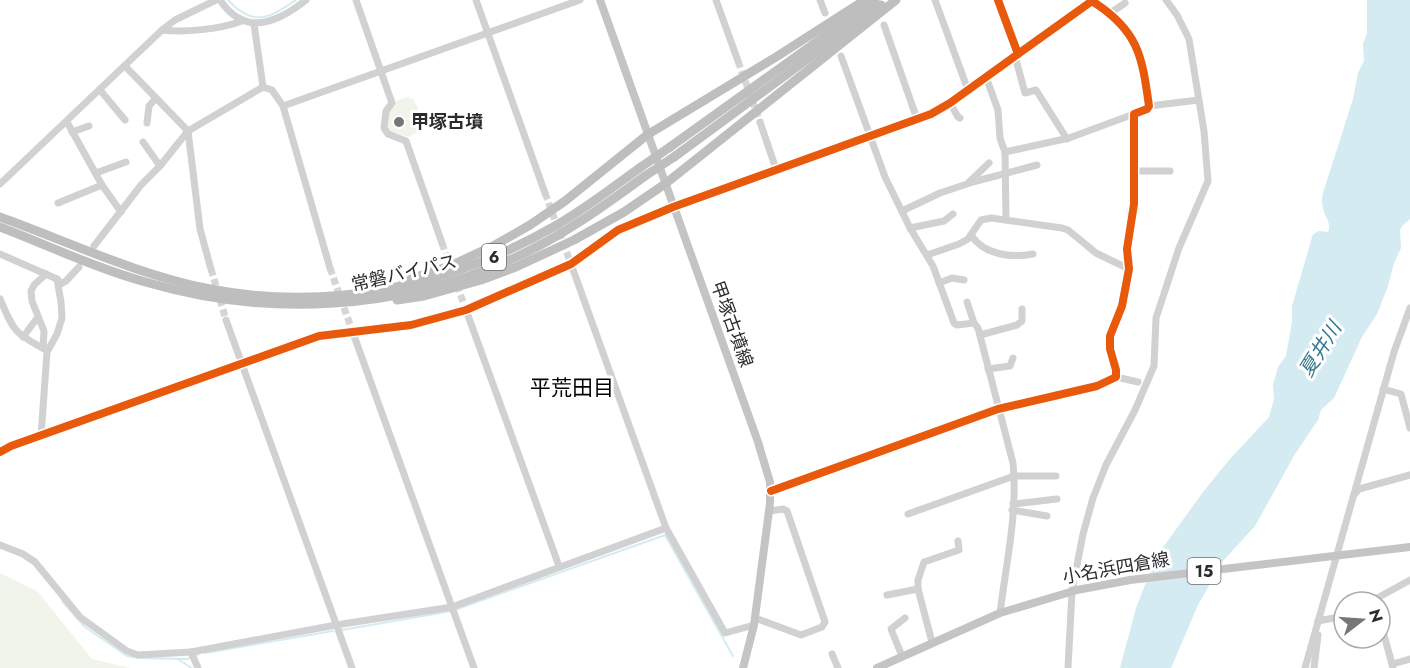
<svg xmlns="http://www.w3.org/2000/svg" width="1410" height="668" font-family="Jost,'Noto Sans JP',sans-serif">
	<style>
		.green { fill: #f1f4ea }
		.water { fill: #d4ebf2 }
		.lines { fill: none; stroke-linecap: round; stroke-linejoin: round }
		.stream { stroke: #d4ebf2; stroke-width: 2 }
		.minor-tunnel { stroke: #d5d5d5; stroke-width: 7; stroke-dasharray: 7 3.5; stroke-linecap: butt }
		.minor { stroke: #d1d1d1; stroke-width: 7 }
		.major { stroke: #c4c4c4; stroke-width: 8 }
		.highway { stroke: #bebebe; stroke-width: 9 }
		.highway-bridge { stroke: #bebebe; stroke-width: 9 }
		.cycleway-casing { stroke: #fff; stroke-width: 11 }
		.cycleway { stroke: #e8590c; stroke-width: 8 }
		.poi-dot { fill: #767676; stroke: #fff; stroke-width: 2 }
		.labels { text-anchor: middle; stroke-width: 6; stroke-linejoin: round; paint-order: stroke }
		.shield { fill: #fff; stroke: #6b6b6b; stroke-width: 1.5 }
		.shield-label { font-size: 16px; font-weight: bold; fill: #2c2c2c }
		.poi-label { font-size: 18px; font-weight: bold; fill: #2c2c2c; stroke: #fff; text-anchor: start }
		.street-label { font-size: 18px; fill: #2c2c2c; stroke: #fff }
		.water-label { font-size: 20px; font-style: italic; fill: #357a93; stroke: #fff }
		.quarter-label { font-size: 21px; fill: #000; stroke: #fff }
	</style>
	<rect width="100%" height="100%" fill="#fff"/>
	<g class="green">
		<path d="M408,97L414,100L423,120L420,131L409,137L388,131C386,114 390,101 408,97Z"/>
		<path d="M0,573L37,591L92,659L130,668H0Z"/>
	</g>
	<path class="water" d="M1367,0H1410V219L1402,226L1400,230L1401,248L1394,263L1388,286L1377,314L1362,337L1334,398L1321,410L1318,420L1295,454L1255,526L1223,561L1198,605L1171,668H1120L1136,608L1156,557L1203,492L1229,460L1269,417L1274,399L1273,385L1278,367L1286,356L1292,322V306L1313,234L1319,231L1328,232C1332,223 1325,218 1323,208C1321,203 1322,198 1323,193L1353,99L1358,73L1364,61L1363,44L1367,33Z"/>
	<g class="lines">
		<g class="stream">
			<path d="M228,0C253,27 268,19 296,0"/>
			<path d="M62,601L85,627L127,656L138,658L187,659L199,654"/>
			<path d="M342,630L452,611L665,535L733,656"/>
			<path d="M205,653L333,631"/>
			<path d="M179,660L192,668"/>
		</g>
		<g class="minor-tunnel">
			<path d="M738,61L760,122"/>
			<path d="M545,193L571,264"/>
			<path d="M442,243L451,269"/>
			<path d="M330,268L353,333"/>
			<path d="M211,269L226,320"/>
			<path d="M457,285L466,310"/>
		</g>
		<g class="minor">
			<path d="M220,0C245,37 277,23 306,0"/>
			<path d="M356,0L392,103L386,111L384,128L388,134L406,141L442,243"/>
			<path d="M476,0L545,193"/>
			<path d="M716,0L738,61"/>
			<path d="M820,0L825,13"/>
			<path d="M935,0L968,90"/>
			<path d="M1109,14L1125,3"/>
			<path d="M254,24L263,87L272,90L283,106L330,268"/>
			<path d="M884,25L917,119"/>
			<path d="M162,30L175,20L216,0"/>
			<path d="M841,56L885,177L910,228L933,266L954,323L957,325L974,323L978,328L1013,463C1018,512 1006,564 1000,613"/>
			<path d="M1015,56L1025,93L1036,90L1067,139"/>
			<path d="M125,66L188,131L200,229L211,269"/>
			<path d="M986,77L998,110L1000,138L1005,152L1069,138L1134,114"/>
			<path d="M100,90L125,120"/>
			<path d="M950,103L958,117L960,118"/>
			<path d="M283,106L580,0"/>
			<path d="M1149,106L1199,100"/>
			<path d="M67,122L102,185L121,212"/>
			<path d="M760,122L776,169"/>
			<path d="M147,123L149,106L156,98"/>
			<path d="M72,132L89,126"/>
			<path d="M143,142L160,166"/>
			<path d="M1005,152L1006,220"/>
			<path d="M1134,171H1170"/>
			<path d="M96,173L126,162"/>
			<path d="M969,183L1037,165"/>
			<path d="M0,184L162,30C184,33 221,29 242,21"/>
			<path d="M58,203L102,185"/>
			<path d="M902,211L940,193L967,184L989,163"/>
			<path d="M910,228L944,221L953,214"/>
			<path d="M971,235C984,255 1011,258 1033,254"/>
			<path d="M94,246L141,185L160,166L188,131L263,87"/>
			<path d="M0,254L57,279L61,284L66,281L79,267"/>
			<path d="M927,255L959,244L968,239L981,220L991,218L1062,228L1068,230L1096,253L1129,269"/>
			<path d="M571,264L666,528L725,633L754,625"/>
			<path d="M939,283L952,278L964,280"/>
			<path d="M0,299C14,331 13,332 44,349"/>
			<path d="M967,302L974,323"/>
			<path d="M466,310L559,566"/>
			<path d="M226,320L352,668"/>
			<path d="M353,333L474,668"/>
			<path d="M980,335L1017,325L1022,321V309"/>
			<path d="M23,337L38,317"/>
			<path d="M43,348L44,331L32,301L31,291L34,285L46,274"/>
			<path d="M988,369L1010,366L1013,358"/>
			<path d="M1116,377L1138,382"/>
			<path d="M1383,389L1401,394L1410,428"/>
			<path d="M41,436L47,352L57,334L62,318L61,302L57,279"/>
			<path d="M0,452L11,446L319,336L411,325L466,310L571,264L618,230L673,207L931,114L950,103L1018,54L998,0"/>
			<path d="M771,491L998,409L1097,386L1116,377V370L1110,349V336L1122,306L1129,269L1127,249L1134,204V114L1147,109L1149,106C1142,55 1138,30 1092,1L1018,54"/>
			<path d="M1354,495L1359,489L1410,475"/>
			<path d="M1013,504L1057,499"/>
			<path d="M1012,510L1047,516"/>
			<path d="M908,514L1014,476H1056"/>
			<path d="M0,545L23,554L35,562L80,617L127,651L138,655L191,652L198,668"/>
			<path d="M887,595L918,589"/>
			<path d="M1370,602L1410,580"/>
			<path d="M755,618L801,635L822,627L825,622L787,511L783,509L770,511"/>
			<path d="M1380,620L1393,668"/>
			<path d="M1318,621L1344,616"/>
			<path d="M932,642L918,589V580L924,562L959,550L958,541"/>
			<path d="M191,652L336,625L452,607L666,528"/>
			<path d="M832,654L838,668"/>
			<path d="M902,656L891,629L905,618"/>
			<path d="M1392,664L1410,659"/>
			<path d="M1068,668L1072,591L1083,534L1093,498L1106,465L1135,410L1154,366L1156,318L1179,248L1208,181L1204,131L1189,39L1177,15L1166,0"/>
			<path d="M1305,668L1394,352L1410,308"/>
			<path d="M1314,668L1318,635"/>
		</g>
		<g class="major">
			<path d="M600,0L758,442L770,482V503L754,625L743,668"/>
			<path d="M877,668L1000,613L1077,590L1130,580L1410,547"/>
		</g>
		<g class="highway">
			<path d="M670,147L875,0"/>
			<path d="M674,157L881,5"/>
			<path d="M0,217C69,242 138,275 210,289C329,312 451,286 555,226C585,209 613,187 641,167"/>
			<path d="M0,227C49,246 98,269 149,283C269,318 400,310 514,258C561,237 604,206 645,176"/>
			<path d="M404,281L450,266L495,245L530,225L565,201L647,135L776,57L865,0"/>
			<path d="M397,300L424,296L481,280L516,267L574,240L624,212L665,184L896,0"/>
		</g>
		<g class="highway-bridge">
			<path d="M641,167L670,147"/>
			<path d="M645,176L674,157"/>
		</g>
		<defs>
			<g id="cycleway">
				<path d="M0,452L11,446L319,336L411,325L466,310L571,264L618,230L673,207L931,114L950,103L1018,54L998,0"/>
				<path d="M771,491L998,409L1097,386L1116,377V370L1110,349V336L1122,306L1129,269L1127,249L1134,204V114L1147,109L1149,106C1142,55 1138,30 1092,1L1018,54"/>
			</g>
		</defs>
		<use href="#cycleway" class="cycleway-casing"/>
		<use href="#cycleway" class="cycleway"/>
	</g>
	<circle class="poi-dot" cx="399" cy="122" r="6"/>
	<g class="labels">
		<g class="shield">
			<rect x="482" y="244" width="24" height="26" rx="4.5"/>
			<rect x="1187.5" y="558" width="33" height="26" rx="4.5"/>
		</g>
		<g class="shield-label">
			<text x="494" y="263">6</text>
			<text x="1204" y="577">15</text>
		</g>
		<g class="poi-label">
			<text x="411" y="128">甲塚古墳</text>
		</g>
		<g class="street-label">
			<text transform="translate(404 273) rotate(-13)" y="6">常磐バイパス</text>
			<text transform="translate(732 324) rotate(70)" y="6">甲塚古墳線</text>
			<text transform="translate(1116 568) rotate(-10)" y="6">小名浜四倉線</text>
		</g>
		<g class="water-label">
			<text transform="translate(1320 349) rotate(-58)" y="7">夏井川</text>
		</g>
		<g class="quarter-label">
			<text x="572" y="395">平荒田目</text>
		</g>
	</g>
	<g transform="translate(1362 620) rotate(73)"><circle r="28" fill="#ffffff" stroke="#ababab" stroke-width="1.5"/>
	<path d="M0-4.5L10 22L0 15L-10 22Z" fill="#767676"/>
	<text y="-9" font-size="16" font-weight="bold" text-anchor="middle" fill="#2c2c2c">N</text>
	</g>
</svg>
